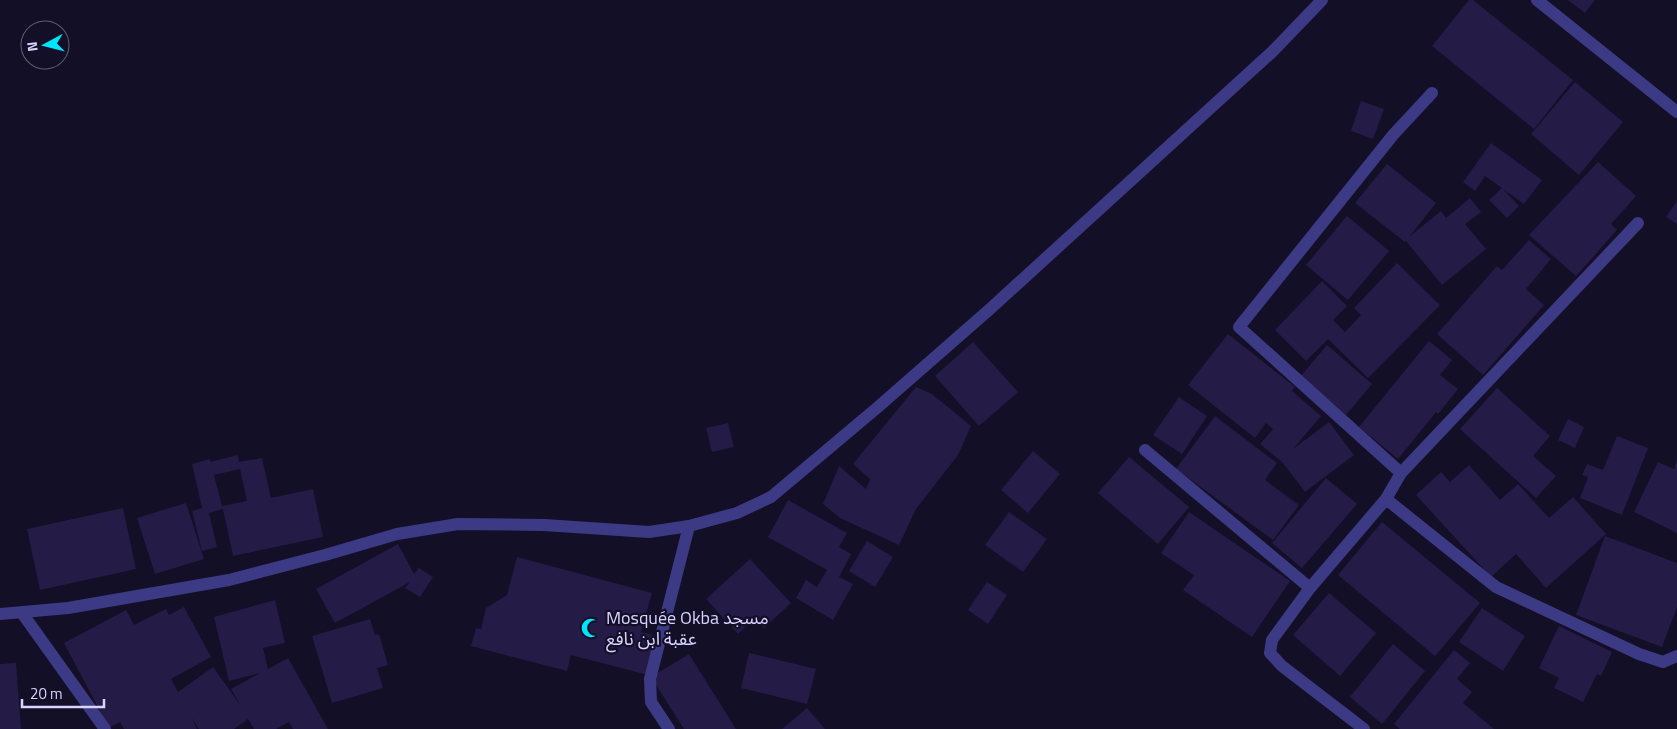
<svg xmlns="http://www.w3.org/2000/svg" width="1677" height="729" font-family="'Titillium Web','Noto Sans Arabic',sans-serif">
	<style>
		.building { fill: #241b47; fill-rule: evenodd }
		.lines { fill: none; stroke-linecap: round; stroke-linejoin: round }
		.street { stroke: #3d3a85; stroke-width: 12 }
		.labels { text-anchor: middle; stroke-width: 4.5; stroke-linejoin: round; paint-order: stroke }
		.poi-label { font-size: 18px; fill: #d9d4ff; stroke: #130f26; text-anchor: start }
	</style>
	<rect width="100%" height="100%" fill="#130f26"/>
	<g class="building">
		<path d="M1469,0H1473L1573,80L1534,129L1432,46Z"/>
		<path d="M1568,0H1595L1585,13Z"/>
		<path d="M1575,82L1623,122L1579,175L1531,134Z"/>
		<path d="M1361,101L1384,109L1373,139L1351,131Z"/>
		<path d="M1491,143L1542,180L1524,204L1503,189L1519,206L1507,218L1489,200L1502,188L1485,176L1475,191L1463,182Z"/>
		<path d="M1598,162L1636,196L1611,224L1617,230L1576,276L1529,235Z"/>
		<path d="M1387,164L1436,203L1409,237L1441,211L1446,218L1470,198L1481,212L1465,224L1486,249L1442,285L1406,241L1405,242L1355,203Z"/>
		<path d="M1677,201V224L1666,217Z"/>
		<path d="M1347,216L1389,251L1348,300L1306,265Z"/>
		<path d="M1529,240L1551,259L1526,289L1544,305L1483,375L1437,334L1497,266L1502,270Z"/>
		<path d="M1397,263L1440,305L1368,378L1328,339L1306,361L1275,330L1322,281L1347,306L1333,320L1345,332L1361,315L1354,308Z"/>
		<path d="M1228,334L1295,387L1292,391L1321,416L1293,449L1329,422L1354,455L1305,492L1283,463L1260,444L1273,429L1266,423L1255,438L1188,385Z"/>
		<path d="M1429,341L1452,360L1440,375L1458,389L1438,414L1436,412L1398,459L1359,427Z"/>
		<path d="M973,342L1018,392L979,426L935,376Z"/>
		<path d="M1327,345L1372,384L1346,415L1301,376Z"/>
		<path d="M916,387L932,394L971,426L958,455L916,509L899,545L840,518L823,504L839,466L866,489L870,479L853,464Z"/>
		<path d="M1497,388L1550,436L1533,456L1556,476L1536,498L1460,429Z"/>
		<path d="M1179,397L1207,416L1182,454L1153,435Z"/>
		<path d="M1215,416L1277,463L1265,480L1299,505L1273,540L1176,469Z"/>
		<path d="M1568,419L1584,427L1575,448L1558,440Z"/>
		<path d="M728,423L734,447L712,452L706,428Z"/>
		<path d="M1617,436L1648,448L1622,515L1580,498L1588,477L1582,475L1587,464L1603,470Z"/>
		<path d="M1033,451L1060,474L1028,513L1001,490Z"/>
		<path d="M238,455L239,462L262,458L271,498L313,489L323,537L233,556L223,509L209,513L217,547L202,551L192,511L202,508L192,464L210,459V462ZM240,469L247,501L222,506L214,475Z"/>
		<path d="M1129,457L1189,507L1158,544L1098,493Z"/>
		<path d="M1677,459V533L1634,512L1658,462L1674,469Z"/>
		<path d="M1469,465L1500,500L1518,484L1549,518L1573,497L1606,534L1546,588L1516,554L1491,577L1416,495L1441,472L1450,482Z"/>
		<path d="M1326,478L1357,504L1302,568L1272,543Z"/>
		<path d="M788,500L847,533L839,547L851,554L839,577L853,584L833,620L796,598L806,580L817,587L827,570L768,537Z"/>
		<path d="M186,503L204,559L155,574L137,518Z"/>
		<path d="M123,508L136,569L40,590L27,529Z"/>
		<path d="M1009,512L1047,539L1023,572L985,545Z"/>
		<path d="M1189,512L1290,581L1252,637L1183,590L1194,575L1161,553Z"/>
		<path d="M1382,522L1480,603L1435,656L1338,575Z"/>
		<path d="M1605,536L1677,563V607L1662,647L1576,615Z"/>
		<path d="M867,541L893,557L875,587L849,571Z"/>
		<path d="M398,544L414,574L419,568L433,577L420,597L405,588L410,582L335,623L316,589Z"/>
		<path d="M517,557L652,593L641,632L658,636L648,675L571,655L567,671L471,646L476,628L481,629L486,608L507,595Z"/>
		<path d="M750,559L791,603L764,628L754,618L738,634L706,599Z"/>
		<path d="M987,582L1007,595L988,624L968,610Z"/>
		<path d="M1329,593L1376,633L1340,676L1293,635Z"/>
		<path d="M275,600L285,643L263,648L268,669L288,658L328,729H293L289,722L276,729H254L248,719L234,729H199L192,718L197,729H124L120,722L109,728L64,643L126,610L134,625L166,609L169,615L184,607L211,657L171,679L178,692L213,667L241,706L231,689L260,673L229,681L214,617Z"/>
		<path d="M1482,608L1525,636L1503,671L1459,642Z"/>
		<path d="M370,619L375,635L379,634L388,665L377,668L383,688L332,703L312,636Z"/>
		<path d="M1559,626L1612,652L1601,676L1597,674L1583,702L1554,688L1559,678L1539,668Z"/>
		<path d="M1393,644L1425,671L1382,724L1350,697Z"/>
		<path d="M1454,650L1470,663L1457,679L1472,692L1463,703L1494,729H1400L1394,724Z"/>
		<path d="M749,653L816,669L807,704L741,688Z"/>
		<path d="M689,654L736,729H684L651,677Z"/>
		<path d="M16,663L21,729H0V664Z"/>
		<path d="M807,708L825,729H782Z"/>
	</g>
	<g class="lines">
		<g class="street">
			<path d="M1537,0L1677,112"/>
			<path d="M1432,93L1393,135L1239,327L1401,473L1638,223"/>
			<path d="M1145,450L1310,588"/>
			<path d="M1386,499L1401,473"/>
			<path d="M22,613L105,729"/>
			<path d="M0,614L68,608L229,580L325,555L397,534L458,524L544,525L649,532L689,526L737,513L771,497L878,407L990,309L1272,52L1322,0"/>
			<path d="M669,729L651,702L650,679L689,526"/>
			<path d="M1364,729L1282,666L1270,653L1272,640L1310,588L1386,499L1496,587L1639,654L1663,662L1677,656"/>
		</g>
	</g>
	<defs>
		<symbol id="mosque-bare" viewBox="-9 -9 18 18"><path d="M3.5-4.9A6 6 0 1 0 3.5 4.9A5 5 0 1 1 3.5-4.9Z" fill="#00e5ff" stroke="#130f26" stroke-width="2.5" paint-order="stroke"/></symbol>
	</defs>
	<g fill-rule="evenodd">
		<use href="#mosque-bare" x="577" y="614" width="28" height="28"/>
	</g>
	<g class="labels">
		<g class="poi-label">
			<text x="606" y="624">Mosquée Okba مسجد<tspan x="606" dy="21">عقبة ابن نافع</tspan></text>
		</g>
	</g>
	<g transform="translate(45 45) rotate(263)"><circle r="24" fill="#130f26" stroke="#625e7d"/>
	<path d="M0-4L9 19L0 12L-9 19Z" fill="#00e5ff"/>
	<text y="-8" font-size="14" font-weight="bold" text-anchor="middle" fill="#d9d4ff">N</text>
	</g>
	<path d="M22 699v8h82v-8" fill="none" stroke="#d9d4ff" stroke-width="2.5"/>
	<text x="30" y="699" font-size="15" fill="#d9d4ff" stroke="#130f26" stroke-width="4" paint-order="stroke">20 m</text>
</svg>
